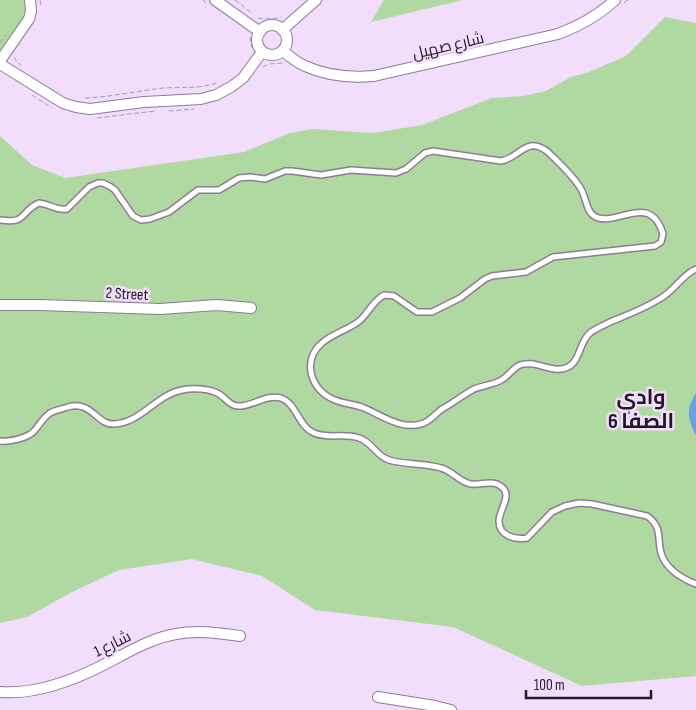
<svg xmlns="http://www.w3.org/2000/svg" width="696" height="710" font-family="'Sofia Sans Condensed',Cairo,sans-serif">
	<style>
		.green { fill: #b0d8a1 }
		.water { fill: #65a2e2 }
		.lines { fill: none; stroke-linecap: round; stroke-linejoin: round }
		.lane-casing { stroke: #8e7b96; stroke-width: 8 }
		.street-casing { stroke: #8e7b96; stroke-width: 12 }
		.path { stroke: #a998b0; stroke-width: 1; stroke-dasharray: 5 2.5; stroke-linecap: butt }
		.lane { stroke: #fff; stroke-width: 5 }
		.street { stroke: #fff; stroke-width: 10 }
		.labels { text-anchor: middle; stroke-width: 5; stroke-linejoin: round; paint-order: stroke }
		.street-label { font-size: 16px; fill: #211924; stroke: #f3ddfc }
		.district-label { font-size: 21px; font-weight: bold; fill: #211924; stroke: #f3ddfc }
	</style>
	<rect width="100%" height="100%" fill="#f3ddfc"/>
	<g class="green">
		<path d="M0,0H25C31,15 9,47 1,61L0,60Z"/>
		<path d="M384,0H463L371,22Z"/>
		<path d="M665,17L696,23V676L582,686L453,627L315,610L262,576L192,559L119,570L72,592L27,617L0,623V136L32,165L65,178L244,152L290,133L312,129L373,133L422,125L492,98L524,96L546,91L571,77L589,72L626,56Z"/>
	</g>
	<path class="water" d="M696,393V435C687,419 686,409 696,393Z"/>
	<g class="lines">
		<defs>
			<g id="lane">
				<path d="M0,220C28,224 19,212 39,203C49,204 57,211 67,209L89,187L98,183H103L111,187L115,190L133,216L141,220L150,219L169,212L198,190H219L239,178L251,177L265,179L285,171H292L321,175L351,170L396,173L406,169L425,153L433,151L501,161C520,158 526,135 548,152C559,163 573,175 581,189C586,197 586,211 594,216C615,229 650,190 663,234L661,242L655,246L553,257L526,272L492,276L485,279L460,298L432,312H417L394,296L384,295C372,301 368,315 358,322C347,330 332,334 322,343C301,361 311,391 335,400C344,404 355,404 364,408C381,415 401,430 421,424C430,422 435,414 442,409C453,403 463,395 474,389C484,385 494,385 503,379C509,375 513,368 520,365C535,359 553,375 568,367C581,360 579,342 590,333C596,328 603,326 610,322C627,315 646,308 661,298C674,291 684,273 696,269"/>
				<path d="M0,441C10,442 29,438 35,430C40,424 43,418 50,413C55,410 62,409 68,407C92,400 97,426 115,424C142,422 156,395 182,390C192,388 209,388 219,394C227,399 230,407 241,406C254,405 268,394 281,398C297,404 298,426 314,433C328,439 345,433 359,438C372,442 376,456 389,460C406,465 424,463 441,468C453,471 459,482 471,484C480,485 489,481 497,484C516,492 499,509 499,521C499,536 515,540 527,538L552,512L565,506L579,503L592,504L647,516C664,528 656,540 662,556C668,570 683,579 696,584"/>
			</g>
			<g id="street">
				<path d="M215,0L260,32"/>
				<circle cx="272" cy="40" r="15"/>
				<path d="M282,30L316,0"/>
				<path d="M282,51C290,56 297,63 305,66C327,76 350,78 374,76L558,34C579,26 598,16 615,0"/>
				<path d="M0,61L29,19L31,11L30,0"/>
				<path d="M0,64L63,103L76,107L90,109L144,102L201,99L216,95L231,87L243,78L262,52"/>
				<path d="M0,305H40L160,309L217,305L251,308"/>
				<path d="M0,692C37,695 77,679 109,662C130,651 152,638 176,634C197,630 218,633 240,636"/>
				<path d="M378,697L435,706L451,710"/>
			</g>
		</defs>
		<use href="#lane" class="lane-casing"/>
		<use href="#street" class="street-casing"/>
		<g class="path">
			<path d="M40,0L41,6"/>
			<path d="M203,0L206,3"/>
			<path d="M235,0L253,14"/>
			<path d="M624,3L628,0"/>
			<path d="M258,18L263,19L281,18"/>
			<path d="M250,37L252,48"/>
			<path d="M0,43L6,35"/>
			<path d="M14,57L17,62L21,65"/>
			<path d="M263,67L269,64L284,63"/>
			<path d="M32,95L52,108"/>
			<path d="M85,98C111,97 137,91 163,88C182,87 199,89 217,83"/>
			<path d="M169,111L194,109"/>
			<path d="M97,118L155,111"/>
		</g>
		<use href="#lane" class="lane"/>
		<use href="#street" class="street"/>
	</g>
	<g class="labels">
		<g class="street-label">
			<text transform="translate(448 45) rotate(-13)" y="6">شارع صهيل</text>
			<text transform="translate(127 293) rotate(3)" y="6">2 Street</text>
			<text transform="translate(112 643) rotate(-26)" y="6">شارع 1</text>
		</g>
		<g class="district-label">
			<text x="641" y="404">وادي<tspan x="641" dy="24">الصفا 6</tspan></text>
		</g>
	</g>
	<path d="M526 690v8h125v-8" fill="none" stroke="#211924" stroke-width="2.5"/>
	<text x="534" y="690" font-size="15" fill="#211924" stroke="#f3ddfc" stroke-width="4" paint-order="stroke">100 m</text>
</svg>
